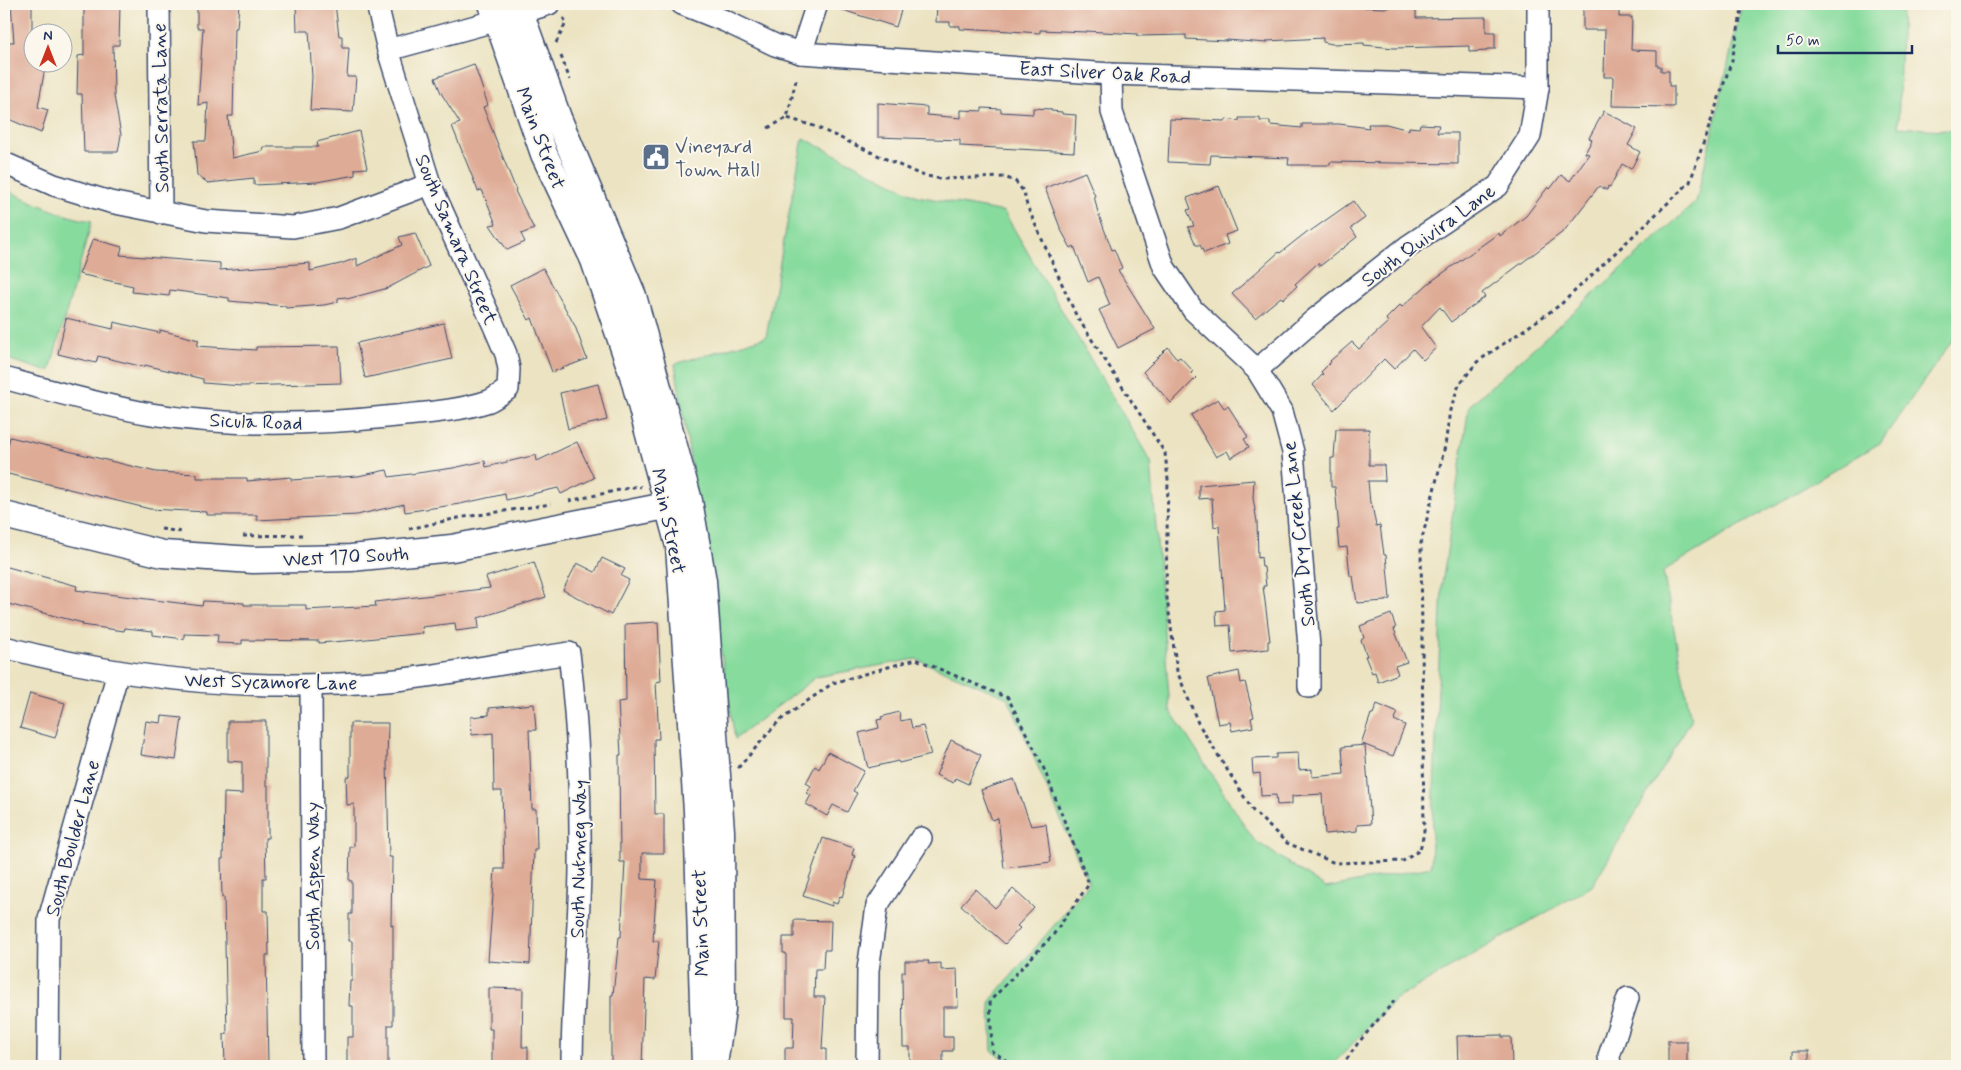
<svg xmlns="http://www.w3.org/2000/svg" width="1961" height="1070" font-family="Mynerve,sans-serif">
	<style>
		.green { fill: #87db9d; stroke: #51857e }
		.building { fill: #deab96 }
		.lines { fill: none; stroke-linecap: round; stroke-linejoin: round }
		.minor-casing { stroke: #3a4a6d; stroke-width: 24 }
		.tertiary-casing { stroke: #3a4a6d; stroke-width: 29 }
		.path { stroke: #3a4a6d; stroke-width: 3; stroke-dasharray: 4 4; stroke-linecap: butt }
		.minor { stroke: #fff; stroke-width: 21 }
		.tertiary { stroke: #fff; stroke-width: 26 }
		.labels { text-anchor: middle; stroke-width: 4; stroke-linejoin: round; paint-order: stroke }
		.street-label { font-size: 20px; fill: #1b2f5e; stroke: #fbf7ec }
		.service-label { font-size: 20px; fill: #4e5e75; stroke: #fbf7ec; text-anchor: start }
	</style>
	<rect width="100%" height="100%" fill="#fbf7ec"/>
	<filter id="ink" filterUnits="userSpaceOnUse"><feTurbulence type="fractalNoise" baseFrequency=".02" numOctaves="2"/><feDisplacementMap in="SourceGraphic" scale="10" xChannelSelector="R" yChannelSelector="G"/><feConvolveMatrix kernelMatrix="1 2 1 2 8 2 1 2 1" color-interpolation-filters="sRGB"/></filter>
	<filter id="wash" filterUnits="userSpaceOnUse"><feTurbulence type="fractalNoise" baseFrequency=".0096" numOctaves="4" result="noise"/><feDisplacementMap in="SourceGraphic" scale="20" xChannelSelector="R" yChannelSelector="G"/><feGaussianBlur stdDeviation="1.12" result="paint"/><feColorMatrix in="noise" values="0 0 0 0 0 0 0 0 0 0 0 0 0 0 0 0 0 1.4 0 .05"/><feComposite in="paint" operator="in"/></filter>
	<g filter="url(#wash)">
		<rect width="100%" height="100%" fill="#ebe3c1"/>
		<g class="green">
			<path d="M1742,4H1902L1898,127L1957,131V334L1880,443L1663,571L1691,720L1592,886L1396,999L1331,1066H1017L992,1051L990,1001L1089,884L1008,698L916,659L816,677L735,739L675,364L766,337L803,138L917,196L1004,212L1151,462L1170,710L1254,840L1326,888L1431,867L1442,584L1469,406L1696,202Z"/>
			<path d="M4,189C32,201 61,217 92,221L50,370L46,371L4,358Z"/>
		</g>
		<g id="blocks">
			<g class="building">
				<path d="M11,4H32V62H46L38,107L48,110L41,133L4,117V42H14Z"/>
				<path d="M120,4L119,45H113L114,96L121,135L118,152H84L82,94H77L78,56L84,55V5Z"/>
				<path d="M197,4H239L237,28H235L233,116H228L232,158L263,151L264,147H318L317,142L359,131L367,168L355,169V175L317,182L254,185V178L208,183L197,175L194,141H206L208,103L198,105L203,28H197Z"/>
				<path d="M296,4H335L339,36H342V48H349L347,77H356L353,112L310,110L312,77L309,31H297Z"/>
				<path d="M833,4H903L896,27L833,7Z"/>
				<path d="M937,4H1352V7L1389,8V4H1409L1408,9L1416,10V18L1486,17V32H1495V49H1487V51L1469,52V46L1394,48L1364,45V43L1332,44L1323,42V38L1267,41V43L1227,40V41L1186,39V35L1137,36V34L1086,31V32L1040,30V33L979,29V30L960,29V26H950V22H936Z"/>
				<path d="M1583,4H1619V17H1632L1631,50L1657,51V66H1661V71H1669V86H1674V107L1612,106L1613,77H1604L1605,30H1583Z"/>
				<path d="M474,64L488,105L483,107L516,190L515,191L534,229L521,234L525,242L507,250L490,225L496,224L482,190L478,191L452,126L460,123L441,93L435,78Z"/>
				<path d="M878,103L927,107V115L961,118V110L982,111V108L1001,109V112L1033,114V108L1051,109V111L1062,112V114L1076,115L1074,152L960,146V140L878,137Z"/>
				<path d="M1604,111L1637,129L1628,145L1640,152L1631,169L1622,164L1610,187L1608,186L1607,190L1599,186L1564,231L1482,293L1485,297L1451,322L1440,307L1421,327L1436,348L1423,360L1413,349L1394,369L1384,359L1334,410L1313,385L1323,374L1321,372L1331,362L1330,361L1352,342L1359,349L1388,322L1386,319L1400,305L1402,307L1429,283L1499,233L1500,236L1526,216L1548,187L1550,189L1561,175L1570,181L1589,154L1585,153L1592,140L1589,138Z"/>
				<path d="M1239,118H1260V121H1270V125L1302,128V124H1339L1369,128L1368,124H1386L1409,130V127L1419,128L1420,124L1439,125L1437,133H1458V164L1330,162V165H1288L1289,158L1211,155L1210,164L1168,162L1170,119L1226,121V119L1239,121Z"/>
				<path d="M1085,172L1095,196H1094L1098,213L1112,250L1114,249L1122,268L1118,270L1155,329L1118,348L1099,310L1110,305L1098,277L1088,282L1074,246L1071,248L1061,230L1045,188Z"/>
				<path d="M1219,186L1237,231L1225,235L1228,244L1204,253L1200,245H1196L1188,227L1194,226L1187,210L1191,209L1187,198Z"/>
				<path d="M1353,201L1365,218L1351,228L1357,237L1320,266L1318,263L1295,284L1297,286L1283,299L1281,297L1255,318L1232,294L1279,252L1280,253L1308,231L1309,232Z"/>
				<path d="M415,233L429,266L388,288L347,299L346,297L338,298V302L324,305L286,308L285,306L229,301V298L170,290L169,296L132,292L133,286L79,274L93,239L122,247L120,255L220,263V270L310,263V271L340,264L357,258V266L402,245L399,237Z"/>
				<path d="M543,268L575,326L587,359L552,372L532,318L529,320L510,285Z"/>
				<path d="M66,318L113,329L114,322L160,333V330L199,340L197,346L256,350V347L339,346L341,383L242,386L203,383V379L145,365L144,367L98,356L96,363L58,354Z"/>
				<path d="M444,323L452,359L365,378L357,343Z"/>
				<path d="M1168,347L1177,359L1180,357L1193,371L1191,373L1196,378L1171,403L1143,372Z"/>
				<path d="M598,384L607,420L568,429L560,393Z"/>
				<path d="M1218,399L1224,408L1228,406L1248,437L1244,439L1249,447L1231,458L1227,451L1216,457L1191,415Z"/>
				<path d="M1336,429H1369V465H1384L1385,481H1368L1370,503L1372,505L1376,526L1380,525L1384,555H1386L1390,599L1385,601L1357,603L1353,576H1350L1347,547L1339,548L1337,529H1339L1335,487H1331V458H1334Z"/>
				<path d="M10,437L156,472L197,474V478H247V481L291,477V480L358,476L387,470L389,477L453,468L485,461L486,467L536,455L537,461L577,442L594,478L561,494L558,488L506,500L505,494L460,504L405,512L404,504L357,515L257,520V515H207V512L150,509L4,473V462Z"/>
				<path d="M1254,480L1253,498L1257,522L1258,558L1261,557L1262,567H1264L1266,586H1263L1270,641H1268V649L1232,653L1230,625L1217,626L1216,611L1225,610L1219,526L1214,527L1212,498L1199,499V485Z"/>
				<path d="M602,558L625,569L621,576L629,580L611,615L563,590L577,563L595,572Z"/>
				<path d="M534,562L546,597L478,618L479,628L456,631L455,623L422,627L423,633L357,640L319,643V641L242,640V644L217,643L218,635L184,634V639L153,635V631L125,628L124,631L82,625L83,623L4,603V566L77,586L76,590L202,606L203,601L244,603V605H306V610L376,606L375,602L490,588L486,577Z"/>
				<path d="M1391,614L1396,628L1394,629L1407,662L1395,666L1398,674L1378,682L1375,672L1372,673L1365,656H1367L1361,640L1364,638L1360,626Z"/>
				<path d="M658,622L661,681L656,682L659,739H654L655,814H664V853H642V879L657,880L653,941H659L655,980L645,979L642,1066H611V995H613L619,937H621L625,862H620L619,755H621L618,702L626,701L625,624Z"/>
				<path d="M1239,671L1241,683L1245,682L1254,717L1251,718L1253,727L1232,731L1230,722L1218,724L1208,678Z"/>
				<path d="M30,693L65,703L55,738L20,728Z"/>
				<path d="M534,704L536,730H529L532,809H536L537,850H534L530,964L488,961L495,869H504L502,791H494L493,733L472,735L471,717L489,715V708Z"/>
				<path d="M1377,704L1398,713L1394,720L1405,725L1393,756L1365,745L1371,824L1357,825V831L1325,834L1322,794L1292,796V804L1277,805L1276,795L1261,796L1260,773L1253,774L1252,759L1276,758V754L1298,753L1299,770L1312,769V777L1344,774L1342,747L1365,745L1361,744L1371,714H1373Z"/>
				<path d="M899,712L901,721L910,719L912,728L923,726L931,755L899,763L898,761L868,768L859,733L879,728L877,720L882,719L881,717Z"/>
				<path d="M162,716L182,718L176,760L141,755L146,721L161,723Z"/>
				<path d="M228,721H266V785H268V838H265L266,878H263V911H268L269,955H266L268,1066H225L224,1034H227L224,897L222,898L221,859H223L224,793L242,794V762L228,761Z"/>
				<path d="M350,723H388L387,761L389,857H392L391,925H393V1025H388V1066H355V1064H347V1037H353V1006H349L350,981H352V941H349V914H352V881H349L350,847H354V804L347,805L346,777L350,776Z"/>
				<path d="M951,740L981,755L968,784L955,778L953,783L936,775Z"/>
				<path d="M828,752L864,771L853,791L857,793L847,812L833,805L827,816L806,804L811,795L807,793L811,786L806,783L815,766L819,769Z"/>
				<path d="M1014,779L1031,826L1046,824L1051,862L1004,868L998,818L992,820L981,790Z"/>
				<path d="M823,838L854,848L852,855L855,856L842,897L840,896L837,904L832,902V906L803,896Z"/>
				<path d="M975,889L995,908L1013,889L1034,908L1017,926L1020,928L1005,944L961,905Z"/>
				<path d="M794,920L831,921L830,950H824L823,969H815L814,997H825L822,1049H826V1066H785V1048H793L794,1017H786V953H783V937H794Z"/>
				<path d="M905,961H929L928,964L941,963V970L957,969L958,1007H943V1037H953V1051H943V1063L910,1064V1047H903L902,972H905Z"/>
				<path d="M489,988L523,989L522,1047H528V1066H492V1029H489Z"/>
				<path d="M1502,1035V1037H1511L1512,1066H1458L1457,1036Z"/>
				<rect x="1668" y="1041" width="19" height="25"/>
				<rect x="1793" y="1051" width="16" height="15"/>
			</g>
		</g>
	</g>
	<g filter="url(#ink)">
		<use href="#blocks" fill-opacity="0" stroke="#3a4a6d" stroke-width="1"/>
		<g class="lines">
			<defs>
				<g id="minor">
					<path d="M159,4L161,213"/>
					<path d="M682,4L725,21L775,45L801,53L1111,74L1538,88"/>
					<path d="M388,50L498,20L549,4"/>
					<path d="M801,53L817,4"/>
					<path d="M1111,74L1112,112L1164,267L1193,310L1257,370L1282,411L1293,452L1309,647V687"/>
					<path d="M4,163L54,185L110,202L206,221L293,227L339,218L430,184"/>
					<path d="M1257,370L1314,320L1408,246L1498,186L1530,136L1538,88V4"/>
					<path d="M4,378C52,391 101,405 151,414C231,427 315,425 396,416C426,413 459,411 489,401C495,398 502,393 508,389L509,369L506,354L494,326L430,184L388,50L377,4"/>
					<path d="M4,647C128,680 258,692 386,681C448,675 508,662 569,653C578,725 581,796 580,869C579,935 572,1000 572,1066"/>
					<path d="M311,685L313,1066"/>
					<path d="M48,1066L49,919L118,672"/>
					<path d="M867,1066L868,970L877,906L921,838"/>
					<path d="M1610,1066L1609,1056L1628,998"/>
				</g>
				<g id="tertiary">
					<path d="M492,4L544,154L594,260L633,375L679,546L697,811L705,1066"/>
					<path d="M517,4L558,118L633,296L689,501L703,581L721,831L722,1010L715,1058"/>
					<path d="M4,515L163,554L253,560L351,558L452,548L686,502"/>
				</g>
			</defs>
			<use href="#minor" class="minor-casing"/>
			<use href="#tertiary" class="tertiary-casing"/>
			<g class="path">
				<path d="M556,43L566,23L562,15"/>
				<path d="M561,56L570,80"/>
				<path d="M796,80L787,118L814,126L921,175L942,179L1004,177L1015,181L1024,192L1027,206L1076,315L1165,453L1168,479L1166,591L1177,671L1198,723L1253,811L1287,843L1335,863L1403,861L1420,850L1424,833L1421,543L1445,446L1450,410L1459,385L1477,362L1560,305L1690,182L1732,60L1743,4"/>
				<path d="M768,128L787,118"/>
				<path d="M569,501L638,486L641,487"/>
				<path d="M161,529L182,532"/>
				<path d="M409,529L458,518L551,504"/>
				<path d="M243,536L302,535"/>
				<path d="M738,768L779,721L833,683L916,659L1008,698L1042,764L1089,884L1053,935L990,1001L992,1051L1015,1066"/>
				<path d="M1342,1066L1358,1043L1396,999"/>
			</g>
			<use href="#minor" class="minor"/>
			<use href="#tertiary" class="tertiary"/>
		</g>
	</g>
	<defs>
		<symbol id="civic-square" viewBox="-11 -11 22 22"><rect x="-9" y="-9" width="18" height="18" rx="4" fill="#5c6f8a" stroke="#fbf7ec"/><path d="M-.6-6.5H3V-4.5H.6V-3L4-1V1h2V6H-6V1h2V-1L-.6-3ZM-1.2 2.5V6h2.4V2.5Z" fill="#fff"/></symbol>
	</defs>
	<g fill-rule="evenodd">
		<use href="#civic-square" x="640" y="141" width="32" height="32"/>
	</g>
	<g class="labels">
		<g class="street-label">
			<text transform="translate(1105 72) rotate(3)" y="7">East Silver Oak Road</text>
			<text transform="translate(160 108) rotate(-91)" y="7">South Serrata Lane</text>
			<text transform="translate(541 138) rotate(69)" y="7">Main Street</text>
			<text transform="translate(1428 235) rotate(-36)" y="7">South Quivira Lane</text>
			<text transform="translate(457 239) rotate(67)" y="7">South Samara Street</text>
			<text transform="translate(256 421) rotate(2)" y="7">Sicula Road</text>
			<text transform="translate(669 521) rotate(78)" y="7">Main Street</text>
			<text transform="translate(1298 534) rotate(-96)" y="7">South Dry Creek Lane</text>
			<text transform="translate(346 556) rotate(-3)" y="7">West 170 South</text>
			<text transform="translate(271 681) rotate(1)" y="7">West Sycamore Lane</text>
			<text transform="translate(72 838) rotate(-75)" y="7">South Boulder Lane</text>
			<text transform="translate(578 859) rotate(-89)" y="7">South Nutmeg Way</text>
			<text transform="translate(312 876) rotate(-90)" y="7">South Aspen Way</text>
			<text transform="translate(700 923) rotate(-92)" y="7">Main Street</text>
		</g>
		<g class="service-label">
			<text x="675" y="153">Vineyard<tspan x="675" dy="23">Town Hall</tspan></text>
		</g>
	</g>
	<rect width="1961" height="1070" fill="none" stroke="#fbf7ec" stroke-width="20"/>
	<g transform="translate(48 48)"><circle r="24" fill="#fbf7ec" stroke="#a1a7b3"/>
	<path d="M0-4L9 19L0 12L-9 19Z" fill="#c8321e"/>
	<text y="-8" font-size="14" font-weight="bold" text-anchor="middle" fill="#1b2f5e">N</text>
	</g>
	<path d="M1778 45v8h134v-8" fill="none" stroke="#1b2f5e" stroke-width="2.5"/>
	<text x="1786" y="45" font-size="15" fill="#1b2f5e" stroke="#fbf7ec" stroke-width="4" paint-order="stroke">50 m</text>
</svg>
